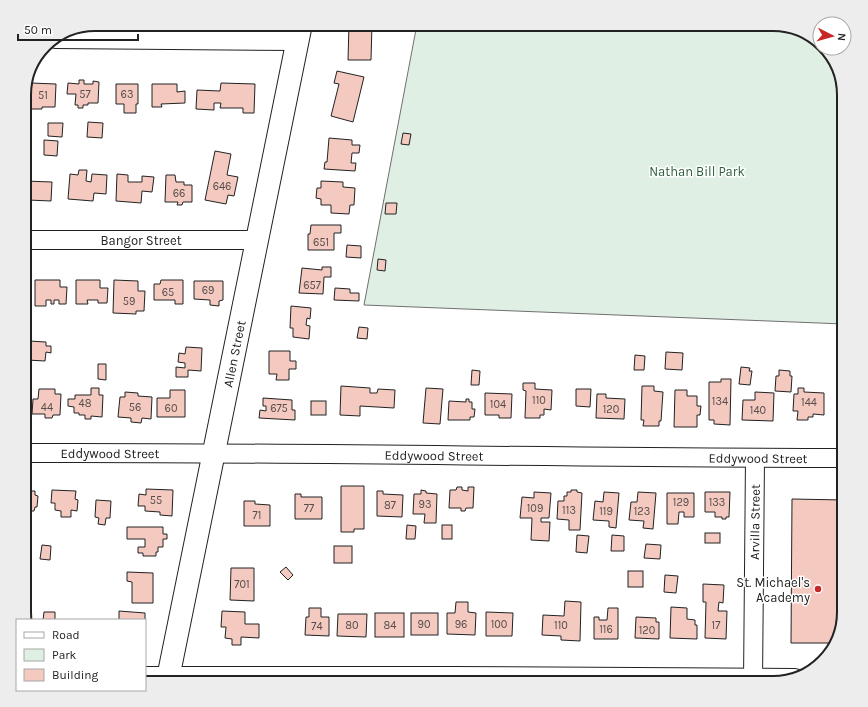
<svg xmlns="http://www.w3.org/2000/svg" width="868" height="707" font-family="Karla,sans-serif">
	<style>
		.green { fill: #e0efe3; stroke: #6f6f6f }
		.building { fill: #f3c9c0; stroke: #222 }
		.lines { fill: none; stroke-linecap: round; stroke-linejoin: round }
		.minor-casing { stroke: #222; stroke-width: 20 }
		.major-casing { stroke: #222; stroke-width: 24 }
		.minor { stroke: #fff; stroke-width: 18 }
		.major { stroke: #fff; stroke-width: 22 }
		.poi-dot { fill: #c62828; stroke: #fff; stroke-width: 1.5 }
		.labels { text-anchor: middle; stroke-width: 3; stroke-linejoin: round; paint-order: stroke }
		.number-label { font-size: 11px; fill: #564c4a }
		.park-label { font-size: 13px; fill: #2f5e38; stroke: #fff }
		.street-label { font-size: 13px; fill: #222; stroke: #fff }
		.poi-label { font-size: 13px; fill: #222; stroke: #fff; text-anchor: end }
		.rim { fill: none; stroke: #222; stroke-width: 2 }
	</style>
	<rect width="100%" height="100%" fill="#fff"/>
	<path class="green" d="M417,24H773L819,42L820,48H824L837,64L844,96V324L364,305Z"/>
	<g class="building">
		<path d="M349,24H372L371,60H348Z"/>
		<path d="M337,71L364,77L353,122L331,116L339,84L334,83Z"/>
		<path d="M79,80H84V84H93V81L99,82L98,103H88V105H83V108H78V105H75L76,94H67L68,83L79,84Z"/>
		<path d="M31,83L56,84L55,107H42V109H30Z"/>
		<path d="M221,83L255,84L254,113H243V108H220L221,103H214V110L196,109L197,90L220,91Z"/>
		<path d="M116,84H138V104H136V113H124V104H116Z"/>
		<path d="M152,84H177V92L185,91V103L161,104L162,107H152Z"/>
		<path d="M88,122L103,123L102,138L87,137Z"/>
		<path d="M48,123H63L62,137L48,136Z"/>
		<path d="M403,133L411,134L409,145L401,144Z"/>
		<path d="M329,138L352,140V145H360L359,153H352L351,163H356L355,171L324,169L325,162H327Z"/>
		<path d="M44,140L58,141L57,156L44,155Z"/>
		<path d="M215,151L231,154L227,175L238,177L234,196L228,195L226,204L205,200Z"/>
		<path d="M79,170H87L86,181L91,182L92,174L107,175L106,194L94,193L93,201L68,199L70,174L78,175Z"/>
		<path d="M117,174L128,175V182H142V176L154,177L152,192L142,191L141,203L116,201Z"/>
		<path d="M166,175H175L176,182H184V185H192V202H183L182,205H177L178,202H165Z"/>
		<path d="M24,181L52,182L51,201L28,200L29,194L24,193Z"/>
		<path d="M321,181L343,182V187L355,188L354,205H350L349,214L331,213V205H321V199L316,198L317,188H321Z"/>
		<path d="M386,203H397L396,214H385Z"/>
		<path d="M311,225H341V233H334V250H308V234H310Z"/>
		<path d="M347,245L361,246V258L346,257Z"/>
		<path d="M378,259L386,260L385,271L377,270Z"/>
		<path d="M322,267H331V277H324L323,294L299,293L302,268L322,270Z"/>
		<path d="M35,280H60V287H67L66,304H59V300H54V304H51V300H46V306H35Z"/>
		<path d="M76,280H100V288H108L107,303H98V300H87L88,304H76Z"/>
		<path d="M114,280L138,281V291H145L144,311H136V314L113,313Z"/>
		<path d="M161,280H183V304H175V300H154V284H160Z"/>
		<path d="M194,281H223V300L219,301V306L210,305V300L194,299Z"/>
		<path d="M24,286L29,287V301H24Z"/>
		<path d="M335,288L350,289V293H359V301L334,300Z"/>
		<path d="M291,306L311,308L310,319L307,318L306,325L310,326L309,339L293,337V328H290Z"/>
		<path d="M359,327L368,328L367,339L357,338Z"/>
		<path d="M29,341L46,342V346H51V353L46,352L45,361L27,360Z"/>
		<path d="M186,347L202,348L201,371L188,370V377H176V367L185,368V363L178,362L179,353L185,354Z"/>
		<path d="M269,351H290V361H296V369H289V380H276L277,374H269Z"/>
		<path d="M666,352L683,353L682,370L665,369Z"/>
		<path d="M635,355L645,356L644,370H634Z"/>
		<path d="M98,364H106V380L98,379Z"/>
		<path d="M741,367L750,368L749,371H752L750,385L739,384Z"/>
		<path d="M472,370L480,371L479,385H471Z"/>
		<path d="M779,370L790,371V376H792L791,392L775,391L776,376H779Z"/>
		<path d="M721,379H731L730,425L714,424V420H709V382H721Z"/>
		<path d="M523,383H535V389L552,390L551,410L544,409V415H540V418H525L526,391L523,390Z"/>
		<path d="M341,386L370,388V393H377L378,389L395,390L394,408L360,406V416L340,415Z"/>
		<path d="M642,386H654V391L663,392L661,421H659V426H643L644,420H641Z"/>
		<path d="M91,388H99V395H103L102,417L91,416V419H85V415H79V413H74V407L68,406V399H75V395H91Z"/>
		<path d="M426,388L443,389L440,424L423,423Z"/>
		<path d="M798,388H804V392L824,393V415L813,414V417H808V420H797L798,411H793L794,394H798Z"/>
		<path d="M39,389H55V394H61L60,415H53L52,418H45V414H32L33,399H38Z"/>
		<path d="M576,389H591L590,407L576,406Z"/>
		<path d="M170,390H185V417H157V398H170Z"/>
		<path d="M675,390H687V396H697V406H701L700,415H697V427H674Z"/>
		<path d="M125,392L138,393V396L152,397L151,419L142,418L141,423L131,422V418L118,417L120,397H125Z"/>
		<path d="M755,392L774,393L773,421L742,420L743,400H755Z"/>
		<path d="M485,393L512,394L511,418H499V415H485Z"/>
		<path d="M597,394H606V398L625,399L624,419L596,418Z"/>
		<path d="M263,398L292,400V410H295V420L259,418L260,410L266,411V406H263Z"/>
		<path d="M466,399H469V402H472V409H475L474,417H470V420H448L449,401L466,402Z"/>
		<rect x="311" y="401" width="15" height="14"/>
		<path d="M341,486H364V529H354V532H341Z"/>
		<path d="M457,487H462V490L468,491V487H474L473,508H466L465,511H461V508H449L450,490H456Z"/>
		<path d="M146,489L173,490L172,516L160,515V512L145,511V506H138L139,494L146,495Z"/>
		<path d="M52,490L76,491L75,499L78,500L77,511L71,510V517H61V511L55,510V503H51Z"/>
		<path d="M421,490L426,491V493L437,494L436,523H424L425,514H413L414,494H421Z"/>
		<path d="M571,490H577V492L582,493L580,530H569V520L557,519L558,501H564V496H567V492H571Z"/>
		<path d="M24,491H35V495L38,496L37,507H35L34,511H28L27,522H24Z"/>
		<path d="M377,491H383V494L403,495L402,517L377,516Z"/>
		<path d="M534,492L551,493L549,518H541V522H550L549,541L531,540L532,518H520L522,497L534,498Z"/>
		<path d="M604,492L619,493L616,528L609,527V521L593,520L595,501L603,502Z"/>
		<path d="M638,492L656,493L653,529L643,528L644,521L629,520L631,502H637Z"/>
		<path d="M705,492H730L729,517H726V519H722V517H715V512H705Z"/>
		<path d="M667,493H694V517H684V512H679L678,524H667Z"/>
		<path d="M295,494H301V497H322V519H295Z"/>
		<path d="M792,499L844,500V547H838L837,567H844V612L832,643H791Z"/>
		<path d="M96,500L111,501L110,518H106L105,525L98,524L99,518L95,517Z"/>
		<path d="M244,501H255V504L270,505V526H244Z"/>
		<path d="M407,525L416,526L415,539H406Z"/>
		<rect x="442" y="525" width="10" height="14"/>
		<path d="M127,527H163V534H167V539H163V547H158V552H156V556H143V553H138V547H145V539H127Z"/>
		<rect x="705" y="533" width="15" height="10"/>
		<path d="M577,535L589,536L587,553L576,552Z"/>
		<path d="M612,535L624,536V551H611Z"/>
		<path d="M646,544L661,545L660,559L644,558Z"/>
		<path d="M42,545L51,546L50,560L40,559Z"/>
		<rect x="334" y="546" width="18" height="17"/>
		<path d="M286,567L293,575L288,580L280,572Z"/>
		<path d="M231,568H254V601L230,600Z"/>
		<rect x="628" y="571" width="15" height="16"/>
		<path d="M127,572L153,573V603H132V582L127,581Z"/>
		<path d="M665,575L678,576L676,593L664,592Z"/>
		<path d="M703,584L724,585L723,603L719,602L718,611H727L726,639L705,638L706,602H703Z"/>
		<path d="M565,601L581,602L580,641L561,640V636L542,635L543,615L564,616Z"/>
		<path d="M456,602H468V612L476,613L475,635L447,634V613H455Z"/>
		<path d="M671,607L687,608V619L695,620V625H697V639L670,638Z"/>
		<path d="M309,608H321V617H329V636L305,635L306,617H309Z"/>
		<path d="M608,608H618V639H594V617H599V620H607Z"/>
		<path d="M119,611L145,613V620H119Z"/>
		<path d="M222,611L245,612V624H259V638L241,637V645H232V639L225,638L226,627H221Z"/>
		<path d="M44,612H55V620H43Z"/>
		<path d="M486,612L513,613L512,636H486Z"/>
		<rect x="375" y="613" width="29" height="24"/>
		<rect x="411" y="613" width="27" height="22"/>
		<path d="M338,614H367L366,637L337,636Z"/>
		<path d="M636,617L656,618V622H659V639L635,638Z"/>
	</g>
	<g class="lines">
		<defs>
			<g id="minor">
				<path d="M55,39L298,41"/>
				<path id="s1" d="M24,240H257"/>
				<path id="s2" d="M24,453C297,452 571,458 844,458"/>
				<path d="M145,676H452L795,678"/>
				<path id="s3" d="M753,683L755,458"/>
			</g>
			<g id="major">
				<path id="s4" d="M167,683L301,24"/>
			</g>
		</defs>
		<use href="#minor" class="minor-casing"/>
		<use href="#major" class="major-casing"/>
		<use href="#minor" class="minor"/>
		<use href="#major" class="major"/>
	</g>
	<circle class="poi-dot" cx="818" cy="589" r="4"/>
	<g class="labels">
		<g class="number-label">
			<text x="85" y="98">57</text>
			<text x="127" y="98">63</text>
			<text x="43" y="99">51</text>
			<text x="222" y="190">646</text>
			<text x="179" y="197">66</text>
			<text x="321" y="246">651</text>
			<text x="312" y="289">657</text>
			<text x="208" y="294">69</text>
			<text x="168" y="296">65</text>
			<text x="129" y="305">59</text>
			<text x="539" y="404">110</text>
			<text x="720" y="405">134</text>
			<text x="809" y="406">144</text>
			<text x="85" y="407">48</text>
			<text x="498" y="408">104</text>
			<text x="47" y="411">44</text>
			<text x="135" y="411">56</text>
			<text x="171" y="412">60</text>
			<text x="279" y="412">675</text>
			<text x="611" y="413">120</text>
			<text x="758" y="414">140</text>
			<text x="156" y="504">55</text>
			<text x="681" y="506">129</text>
			<text x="717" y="506">133</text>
			<text x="425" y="508">93</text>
			<text x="390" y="509">87</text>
			<text x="309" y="512">77</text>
			<text x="535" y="512">109</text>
			<text x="569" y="514">113</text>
			<text x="606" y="515">119</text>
			<text x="642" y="515">123</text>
			<text x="257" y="519">71</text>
			<text x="242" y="588">701</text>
			<text x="424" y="628">90</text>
			<text x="461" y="628">96</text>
			<text x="499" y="628">100</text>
			<text x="352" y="629">80</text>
			<text x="390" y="629">84</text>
			<text x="561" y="629">110</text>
			<text x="716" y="629">17</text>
			<text x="317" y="630">74</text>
			<text x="606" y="633">116</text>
			<text x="647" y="634">120</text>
		</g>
		<g class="park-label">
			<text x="697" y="176">Nathan Bill Park</text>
		</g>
		<g class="street-label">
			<text dy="5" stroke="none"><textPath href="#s1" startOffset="117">Bangor Street</textPath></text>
			<text dy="5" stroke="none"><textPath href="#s4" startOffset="336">Allen Street</textPath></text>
			<text dy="5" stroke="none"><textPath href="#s2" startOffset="86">Eddywood Street</textPath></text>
			<text dy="5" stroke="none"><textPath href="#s2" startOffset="410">Eddywood Street</textPath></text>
			<text dy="5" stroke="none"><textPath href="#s2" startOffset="734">Eddywood Street</textPath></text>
			<text dy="5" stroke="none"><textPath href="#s3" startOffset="161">Arvilla Street</textPath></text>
		</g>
		<g class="poi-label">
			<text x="810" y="587">St. Michael's<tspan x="810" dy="15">Academy</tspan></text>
		</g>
	</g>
	<path d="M0 0H868V707H0ZM95 31H773A64 64 0 0 1 837 95V612A64 64 0 0 1 773 676H95A64 64 0 0 1 31 612V95A64 64 0 0 1 95 31Z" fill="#ededed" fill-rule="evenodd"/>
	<path class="rim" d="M95 31H773A64 64 0 0 1 837 95V612A64 64 0 0 1 773 676H95A64 64 0 0 1 31 612V95A64 64 0 0 1 95 31Z"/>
	<rect x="16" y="619" width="130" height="72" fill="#ffffff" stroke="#a7a7a7"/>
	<rect x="24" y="632" width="20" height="6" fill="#ffffff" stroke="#a7a7a7"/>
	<text x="52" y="639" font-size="12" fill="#222222">Road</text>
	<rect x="24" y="649" width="20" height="12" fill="#e0efe3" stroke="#a7a7a7"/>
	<text x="52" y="659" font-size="12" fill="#222222">Park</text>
	<rect x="24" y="669" width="20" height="12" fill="#f3c9c0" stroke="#a7a7a7"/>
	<text x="52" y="679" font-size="12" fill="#222222">Building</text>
	<g transform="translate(832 36) rotate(96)"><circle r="19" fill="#ffffff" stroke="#a7a7a7"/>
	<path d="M0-3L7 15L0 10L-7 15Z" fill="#c62828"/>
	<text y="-6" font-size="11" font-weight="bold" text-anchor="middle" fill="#222222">N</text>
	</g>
	<path d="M18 34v6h120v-6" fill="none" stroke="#222222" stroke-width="2"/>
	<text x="24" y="34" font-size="12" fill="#222222" stroke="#ffffff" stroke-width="3" paint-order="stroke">50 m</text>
</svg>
